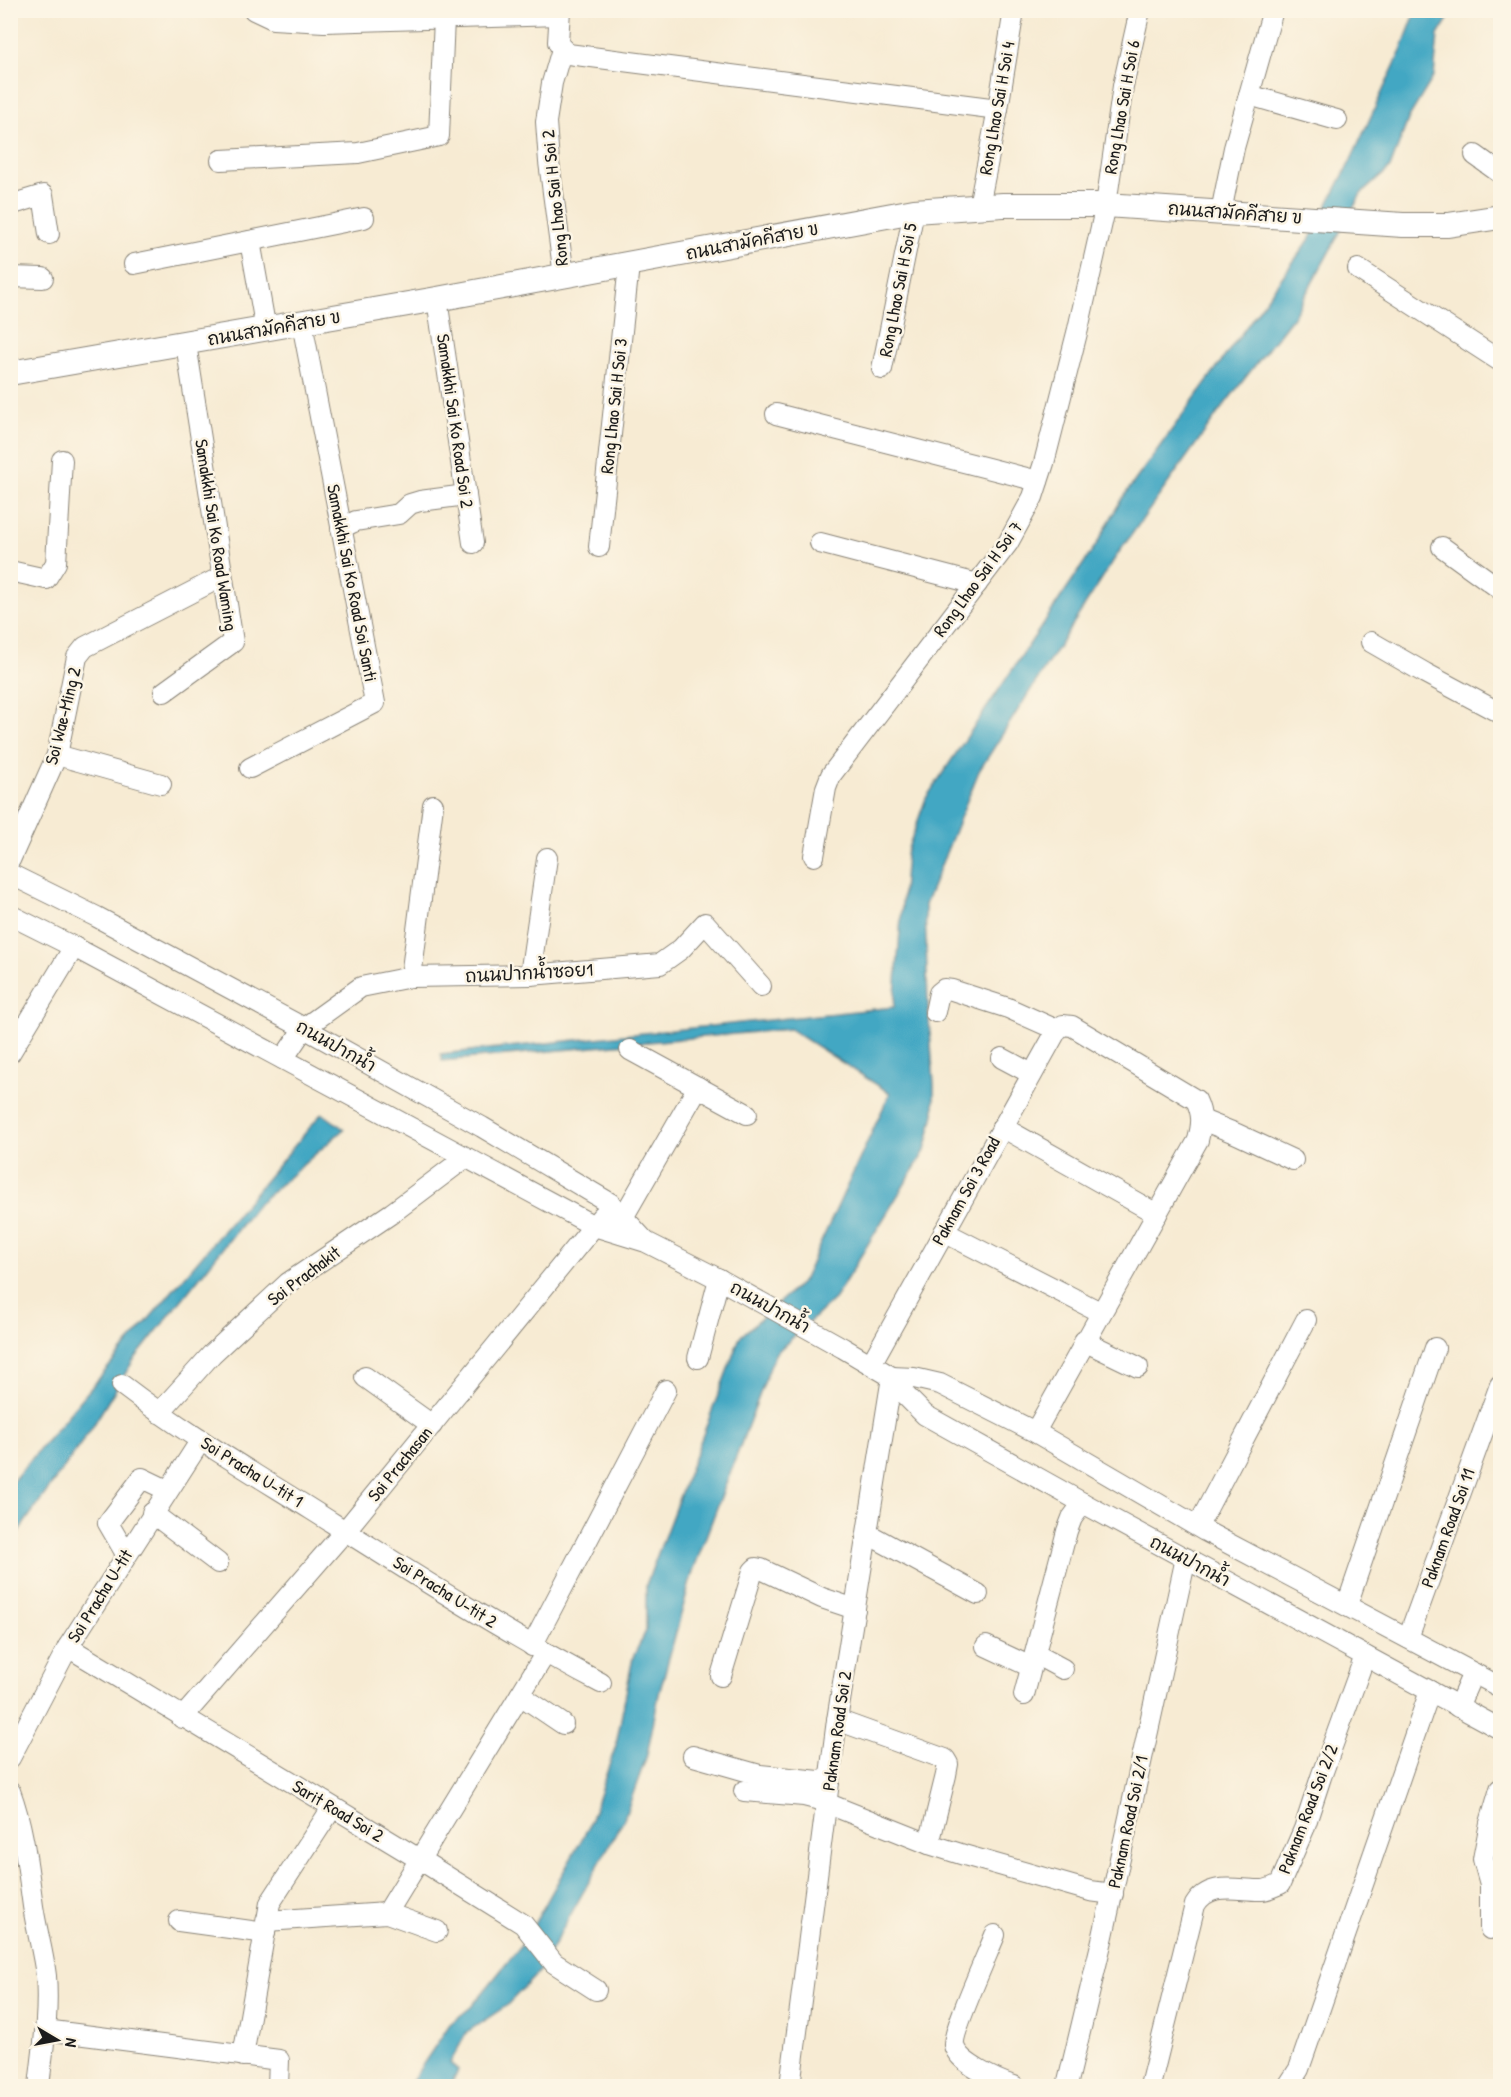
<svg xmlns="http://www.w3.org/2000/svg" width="1511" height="2097" font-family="'Patrick Hand','Playpen Sans Thai',sans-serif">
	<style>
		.water { fill: #43a7c3; stroke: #306270; stroke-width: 1.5 }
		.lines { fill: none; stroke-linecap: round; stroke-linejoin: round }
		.minor-casing { stroke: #8a8478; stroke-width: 22 }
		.major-casing { stroke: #8a8478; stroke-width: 26 }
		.minor { stroke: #fff; stroke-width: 20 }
		.major { stroke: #fff; stroke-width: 24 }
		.labels { text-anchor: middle; stroke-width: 5; stroke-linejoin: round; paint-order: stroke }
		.street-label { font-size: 18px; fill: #1c1c1c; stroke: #fcf5e5 }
	</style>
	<rect width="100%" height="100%" fill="#fcf5e5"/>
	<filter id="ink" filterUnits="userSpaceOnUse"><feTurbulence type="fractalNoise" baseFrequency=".0167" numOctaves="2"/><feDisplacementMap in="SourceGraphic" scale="12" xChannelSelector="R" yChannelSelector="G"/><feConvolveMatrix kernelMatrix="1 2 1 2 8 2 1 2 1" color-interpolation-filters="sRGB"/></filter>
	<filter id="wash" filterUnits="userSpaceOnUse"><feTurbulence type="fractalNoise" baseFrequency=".008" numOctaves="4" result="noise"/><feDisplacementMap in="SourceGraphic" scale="24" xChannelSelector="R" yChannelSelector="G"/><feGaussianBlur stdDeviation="1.35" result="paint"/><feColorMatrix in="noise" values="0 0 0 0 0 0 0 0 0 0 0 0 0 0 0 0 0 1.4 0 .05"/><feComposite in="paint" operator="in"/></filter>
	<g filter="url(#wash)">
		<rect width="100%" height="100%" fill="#f7ebd3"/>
		<g class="water">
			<path d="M1416,11H1453L1438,35L1434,76L1409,117L1390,168L1361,194L1295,314L1221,409L1117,555L979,771L925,905L928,1006L934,1084V1114L925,1151L835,1298L775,1354L693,1571L659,1694L647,1755L624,1819L538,1973L506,2006L467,2032L450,2063L458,2070L450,2086H410L411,2082L450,2024L471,2007L524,1942L588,1828L616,1745L633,1657L646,1631V1585L740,1337L803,1281L890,1093L790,1029L442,1061L441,1054L894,1007L906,854L926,798L1098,542L1121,500L1309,240L1350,162L1400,53Z"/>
			<path d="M322,1113L344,1129L257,1205L133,1361L91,1429L11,1542V1483Z"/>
		</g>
	</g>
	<g filter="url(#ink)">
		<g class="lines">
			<defs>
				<g id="minor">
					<path d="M254,10L273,19L324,22L559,15"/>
					<path d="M560,10L558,42L560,46L568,54L998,109"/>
					<path d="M562,49L552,83L546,122L549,162L564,276"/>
					<path d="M1249,95L1337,120"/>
					<path d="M1475,155L1500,173"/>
					<path d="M221,160L358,153L439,136L444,18"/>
					<path d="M10,205L43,195L49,234"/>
					<path d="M979,206L998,109L1014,10"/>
					<path d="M1221,212L1234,148L1273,10"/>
					<path d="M250,241L266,330"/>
					<path d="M134,264L364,218"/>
					<path d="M1358,269L1500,361"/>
					<path d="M10,277L43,278"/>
					<path d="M437,299L473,543"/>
					<path d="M882,369L914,211"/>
					<path d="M776,414L1038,481"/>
					<path d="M341,528L356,521L399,514L410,504L420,501L466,495"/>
					<path d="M820,543L977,584"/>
					<path d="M599,547L629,265"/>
					<path d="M1442,547L1500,589"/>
					<path d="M10,571L46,579L56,563L62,460"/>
					<path d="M1371,642L1425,673L1500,713"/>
					<path d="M164,692L233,642L186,344"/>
					<path d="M57,755L161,784"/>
					<path d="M250,768L375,703L302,323"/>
					<path d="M814,856L826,788L831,775L1008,543L1033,497L1044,463L1078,329L1106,205L1123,86L1140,10"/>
					<path d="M10,860L57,755L77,657L85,647L221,577"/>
					<path d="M10,874L97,917L304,1028L482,1127L610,1203L644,1240"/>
					<path d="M10,915L74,947L594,1226L646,1242L719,1279L843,1348L892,1377L906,1396L925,1415L1083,1503L1500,1729"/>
					<path d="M530,975L547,858"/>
					<path d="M411,977L433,805"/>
					<path d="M935,1012L939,993L944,989L952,990L1008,1008L1057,1030"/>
					<path d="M630,1050L747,1114"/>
					<path d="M10,1053L74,947"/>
					<path d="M1002,1058L1032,1074"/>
					<path d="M283,1059L304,1028L361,987L411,977L530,975L660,964L681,949L705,923L761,986"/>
					<path d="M1202,1120L1237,1134L1293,1160"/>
					<path d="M1002,1127L1157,1214"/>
					<path d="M617,1228L698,1087"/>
					<path d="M944,1232L1100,1312"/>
					<path d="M1084,1341L1138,1367"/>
					<path d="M698,1358L719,1279"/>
					<path d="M871,1364L1057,1030L1063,1025L1072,1026L1196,1100C1203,1115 1202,1124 1198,1140L1035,1432"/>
					<path d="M365,1377L432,1425"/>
					<path d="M892,1377L914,1378L940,1384L1035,1432L1205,1531L1500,1687"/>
					<path d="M122,1385C182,1431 248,1470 312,1510C407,1570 502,1631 601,1683"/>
					<path d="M159,1413L212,1354L288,1283L392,1213L465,1158"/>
					<path d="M152,1513L218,1563"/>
					<path d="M1198,1526L1306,1320"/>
					<path d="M868,1534L978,1594"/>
					<path d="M126,1554L108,1523L142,1478L167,1490"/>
					<path d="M1347,1605L1435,1348"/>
					<path d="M1408,1638L1500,1385"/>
					<path d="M532,1646L666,1390"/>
					<path d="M986,1646L1031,1667"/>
					<path d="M68,1647L419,1859L523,1924L554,1963L596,1990"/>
					<path d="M1035,1654L1063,1669"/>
					<path d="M721,1676L753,1571L756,1568L761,1569L822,1598L855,1609"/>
					<path d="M520,1695L563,1724"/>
					<path d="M1024,1695L1067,1531L1072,1518L1083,1503"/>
					<path d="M1458,1707L1473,1673"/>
					<path d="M182,1718L345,1531L602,1216"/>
					<path d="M837,1720L945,1759L948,1764L946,1775L929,1844"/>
					<path d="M693,1756L760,1775L829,1782"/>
					<path d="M10,1758L68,1647L201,1440"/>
					<path d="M10,1791C23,1826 27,1862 32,1899C35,1925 43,1950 46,1976C49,2013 43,2050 39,2086"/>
					<path d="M744,1791L804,1796L816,1799L929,1844L964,1855L1090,1891L1113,1894"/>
					<path d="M387,1913L545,1654"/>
					<path d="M179,1921L265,1933"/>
					<path d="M266,1921L387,1913L437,1931"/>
					<path d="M1490,1929V1884L1483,1859L1490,1823L1500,1789"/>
					<path d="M995,1935C988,1953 952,2032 954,2045C957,2063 998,2081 1014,2086"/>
					<path d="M45,2030L279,2060L278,2086"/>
					<path d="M243,2056L270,1903L332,1808"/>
					<path d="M790,2086L837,1720L892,1377"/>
					<path d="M1067,2086L1103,1936L1186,1558"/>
					<path d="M1150,2086L1195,1905C1210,1880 1238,1891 1262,1890C1268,1890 1274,1886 1280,1884L1304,1829L1321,1777L1365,1656"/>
					<path d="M1288,2086L1299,2069L1430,1691"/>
				</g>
				<path id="major" d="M10,373L437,299L914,211L1003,205H1106L1403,225H1448L1500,217"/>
			</defs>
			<use href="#minor" class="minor-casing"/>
			<use href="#major" class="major-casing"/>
			<use href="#minor" class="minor"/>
			<use href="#major" class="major"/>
		</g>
	</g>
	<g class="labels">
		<g class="street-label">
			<text transform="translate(1122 107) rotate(-80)" y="6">Rong Lhao Sai H Soi 6</text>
			<text transform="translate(997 108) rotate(-80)" y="6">Rong Lhao Sai H Soi 4</text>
			<text transform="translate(555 198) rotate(-96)" y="6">Rong Lhao Sai H Soi 2</text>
			<text transform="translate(1235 213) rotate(4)" y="6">ถนนสามัคคีสาย ข</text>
			<text transform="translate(752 241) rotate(-11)" y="6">ถนนสามัคคีสาย ข</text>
			<text transform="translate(898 290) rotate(-79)" y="6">Rong Lhao Sai H Soi 5</text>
			<text transform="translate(274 328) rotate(-10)" y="6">ถนนสามัคคีสาย ข</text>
			<text transform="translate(614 406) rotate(-84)" y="6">Rong Lhao Sai H Soi 3</text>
			<text transform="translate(455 421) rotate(82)" y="6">Samakkhi Sai Ko Road Soi 2</text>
			<text transform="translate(216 535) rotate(81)" y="6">Samakkhi Sai Ko Road Waming</text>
			<text transform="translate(978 579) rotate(-54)" y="6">Rong Lhao Sai H Soi 7</text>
			<text transform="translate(352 583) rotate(79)" y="6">Samakkhi Sai Ko Road Soi Santi</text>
			<text transform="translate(63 716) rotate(-76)" y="6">Soi Wae-Ming 2</text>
			<text transform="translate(529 973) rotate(-3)" y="6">ถนนปากนำ้ซอย1</text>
			<text transform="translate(336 1046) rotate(29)" y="6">ถนนปากน้ำ</text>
			<text transform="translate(966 1191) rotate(-61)" y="6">Paknam Soi 3 Road</text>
			<text transform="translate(304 1276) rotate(-37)" y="6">Soi Prachakit</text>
			<text transform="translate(770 1307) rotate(29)" y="6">ถนนปากน้ำ</text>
			<text transform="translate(400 1464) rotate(-51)" y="6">Soi Prachasan</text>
			<text transform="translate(252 1472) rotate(32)" y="6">Soi Pracha U-tit 1</text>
			<text transform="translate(1448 1528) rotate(-70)" y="6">Paknam Road Soi 11</text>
			<text transform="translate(1190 1561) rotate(28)" y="6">ถนนปากน้ำ</text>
			<text transform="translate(445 1592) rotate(32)" y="6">Soi Pracha U-tit 2</text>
			<text transform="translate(100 1596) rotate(-58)" y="6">Soi Pracha U-tit</text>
			<text transform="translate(837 1731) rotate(-82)" y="6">Paknam Road Soi 2</text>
			<text transform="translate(1308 1809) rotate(-69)" y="6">Paknam Road Soi 2/2</text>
			<text transform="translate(338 1811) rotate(31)" y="6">Sarit Road Soi 2</text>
			<text transform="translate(1128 1822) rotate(-78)" y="6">Paknam Road Soi 2/1</text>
		</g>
	</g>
	<rect width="1511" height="2097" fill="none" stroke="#fcf5e5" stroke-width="36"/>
	<g transform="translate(57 2040) rotate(100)" stroke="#fcf5e5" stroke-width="4.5" paint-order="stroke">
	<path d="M0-4.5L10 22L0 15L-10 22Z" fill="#1c1c1c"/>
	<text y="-9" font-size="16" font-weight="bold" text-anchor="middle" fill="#1c1c1c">N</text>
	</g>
</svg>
